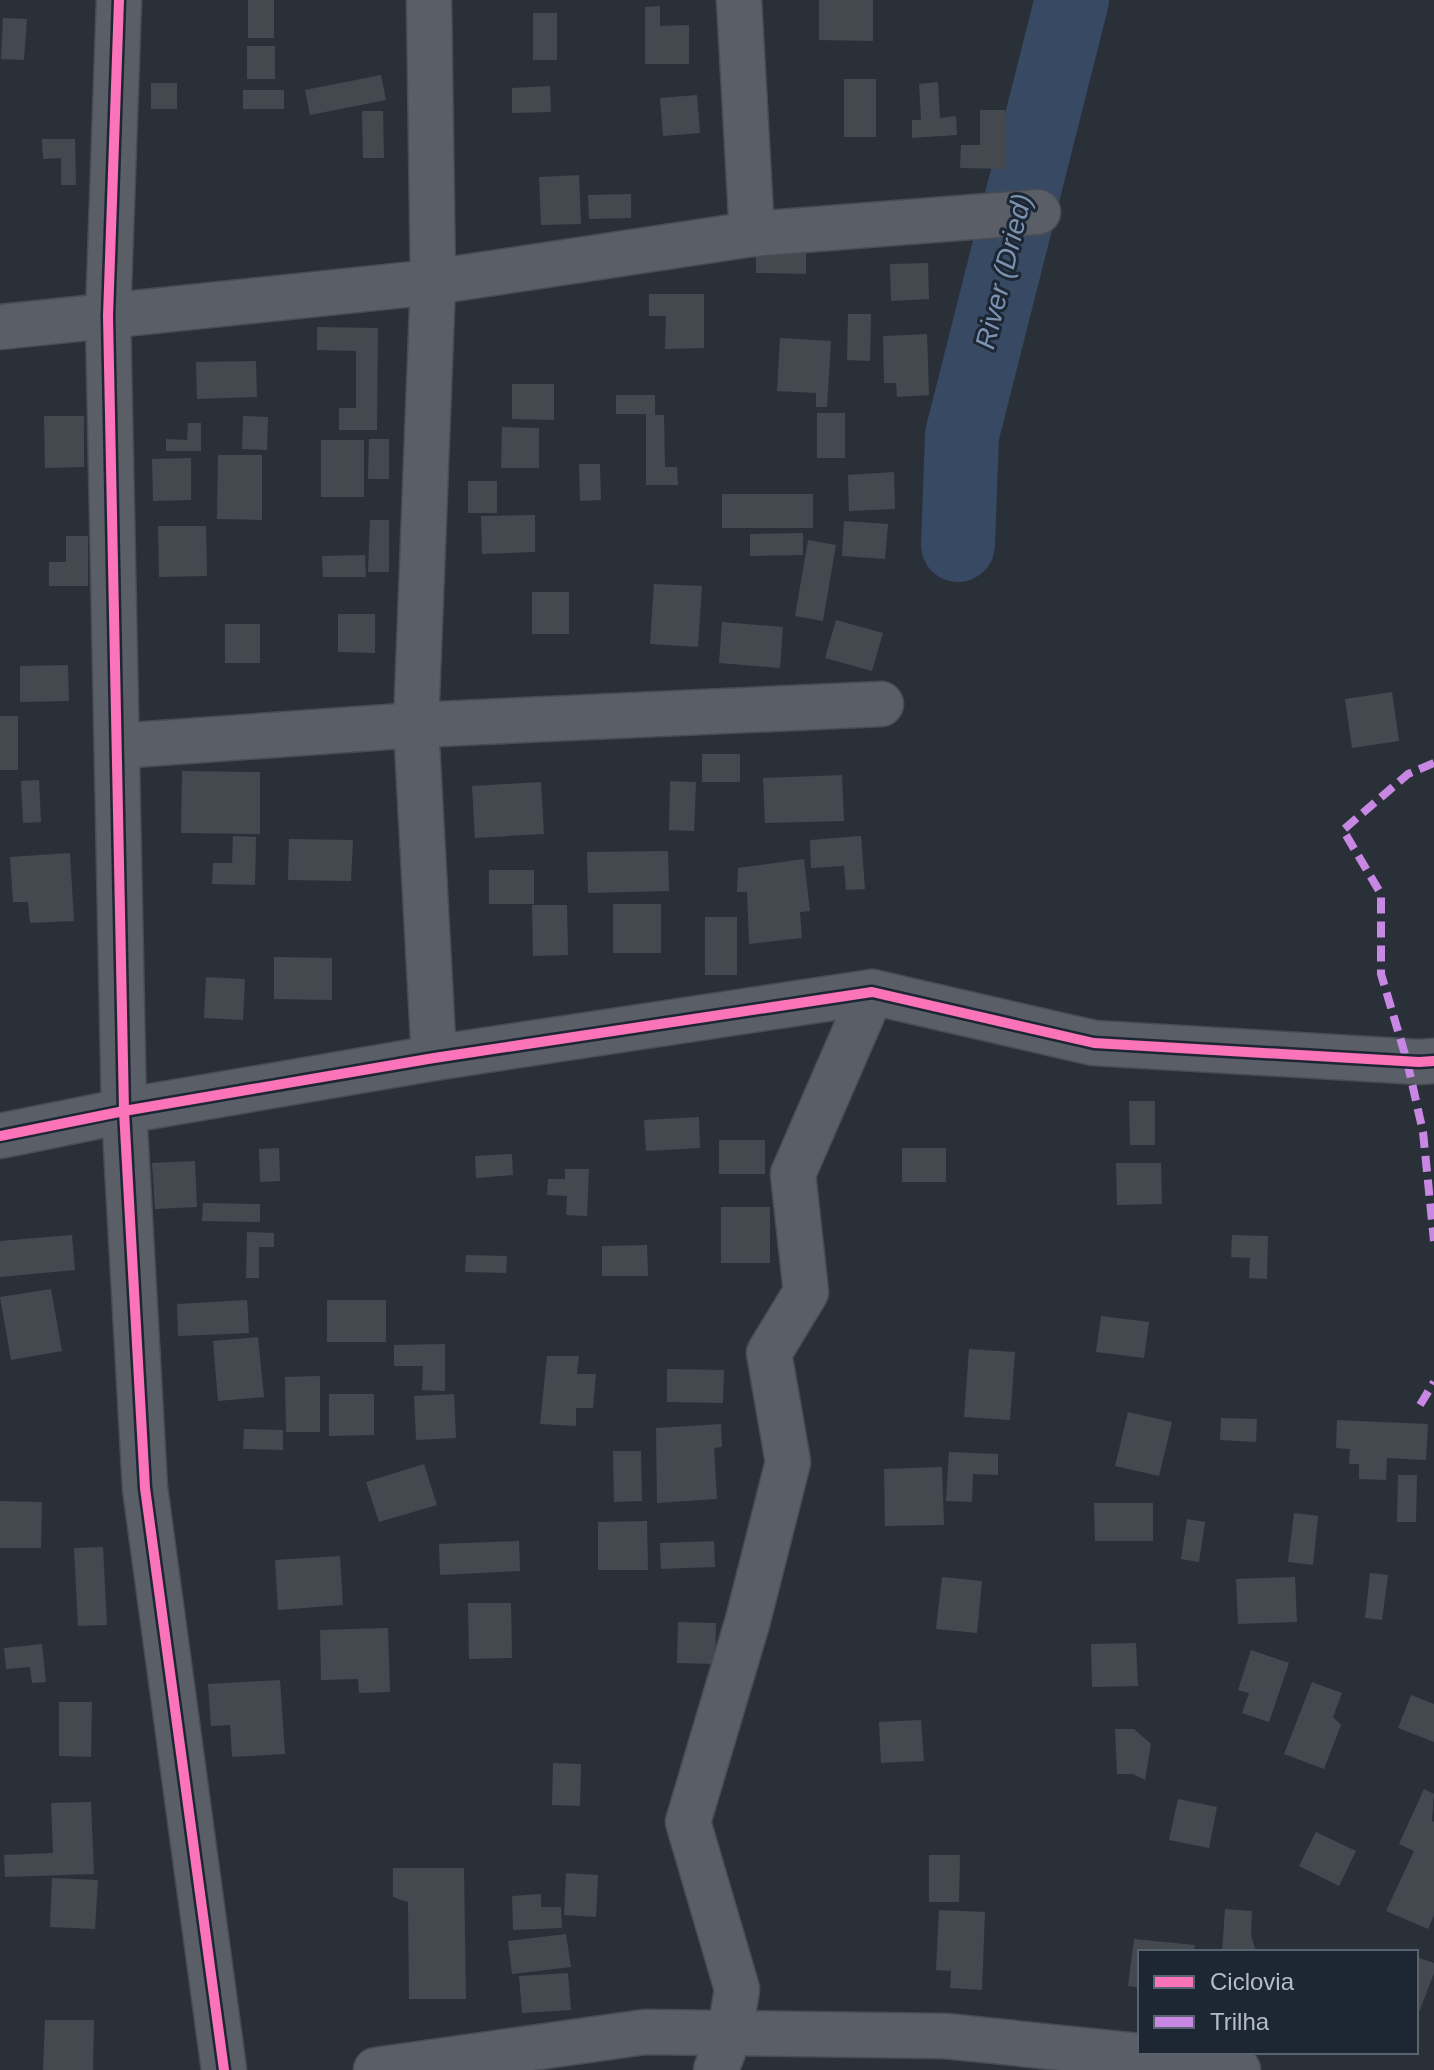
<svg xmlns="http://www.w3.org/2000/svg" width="1434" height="2070" font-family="Arial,sans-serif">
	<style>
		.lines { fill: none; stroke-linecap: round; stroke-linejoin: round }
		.river { stroke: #384963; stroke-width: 74 }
		.building { fill: #444950 }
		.minor-casing { stroke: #484c53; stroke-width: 47 }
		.minor { stroke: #5a5e66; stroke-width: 44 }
		.quiet { stroke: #c787e3; stroke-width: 8; stroke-dasharray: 16 8; stroke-linecap: butt }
		.cycleway-casing { stroke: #1d2633; stroke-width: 15 }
		.cycleway { stroke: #fb73b8; stroke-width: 10 }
		.labels { text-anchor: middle; stroke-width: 6; stroke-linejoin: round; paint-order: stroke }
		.water-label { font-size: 28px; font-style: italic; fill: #7c92b1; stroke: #1d2633 }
	</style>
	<rect width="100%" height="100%" fill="#2a3038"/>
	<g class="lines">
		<path class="river" d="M958,545L962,435L1072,0"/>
	</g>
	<g class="building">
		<rect x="248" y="0" width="26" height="38"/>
		<path d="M819,0H873V41L819,40Z"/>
		<path d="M660,6V26L689,25V64H645V7Z"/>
		<rect x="533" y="13" width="24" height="47"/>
		<path d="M3,18L27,19L24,60L1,59Z"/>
		<rect x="247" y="46" width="28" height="33"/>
		<path d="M381,75L386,100L310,115L305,90Z"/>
		<rect x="844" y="79" width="32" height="58"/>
		<path d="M938,82L940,118L956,116L957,135L912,138V120H921L919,84Z"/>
		<rect x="151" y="83" width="26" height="26"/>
		<path d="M550,86L551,112L512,113V88Z"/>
		<rect x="243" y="90" width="41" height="19"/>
		<path d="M697,95L700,133L663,136L660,98Z"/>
		<path d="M980,110H1005V169L960,168L961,145H980Z"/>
		<path d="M362,111H383L384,158H363Z"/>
		<path d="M42,139H75L76,185H61V158L43,159Z"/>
		<path d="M579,175L581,224L541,225L539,177Z"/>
		<path d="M631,194V218L589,219L588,195Z"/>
		<path d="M756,248H806V274L756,273Z"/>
		<path d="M928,263L929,299L891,301L890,264Z"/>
		<path d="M649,294H704V348L665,349L666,316H649Z"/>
		<path d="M848,314H871L870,361L847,360Z"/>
		<path d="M317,327L378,328L377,430H339V408H356V351L317,350Z"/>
		<path d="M927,334L929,395L897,397L896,383H884L883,336Z"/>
		<path d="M780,338L831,341L827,407H816V393L777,391Z"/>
		<path d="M256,361L257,397L197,399L196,362Z"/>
		<path d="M512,384H554V420L512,419Z"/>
		<path d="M616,395H655V415H664L665,467H677L678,485H646V414H616Z"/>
		<rect x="817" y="413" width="28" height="45"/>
		<path d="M44,416H84V467L45,468Z"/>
		<path d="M243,416L268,417L267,450L242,449Z"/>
		<path d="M188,423H201V451H166V439L187,440Z"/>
		<path d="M502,427L539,428V468H501Z"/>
		<path d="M369,439H389V479H368Z"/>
		<rect x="321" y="440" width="43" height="57"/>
		<path d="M218,455H262V520L217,519Z"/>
		<path d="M191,458V500L153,501L152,459Z"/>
		<path d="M579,464H600L601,500L580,501Z"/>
		<path d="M894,472L895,509L849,511L848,475Z"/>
		<rect x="468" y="481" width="29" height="32"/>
		<rect x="722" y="494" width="91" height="34"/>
		<path d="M535,515V552L482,554L481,516Z"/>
		<path d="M370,520H389V572H368Z"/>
		<path d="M844,521L888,524L885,559L842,556Z"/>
		<path d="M158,526H206L207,576L159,577Z"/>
		<path d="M803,533V555L750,556V534Z"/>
		<path d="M66,536H88V586H49V562H66Z"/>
		<path d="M808,540L836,545L823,621L795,616Z"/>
		<path d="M365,555L366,577H323L322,556Z"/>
		<path d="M654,584L702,586L698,647L650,644Z"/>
		<rect x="532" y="592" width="37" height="42"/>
		<path d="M338,614H375V653L338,652Z"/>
		<path d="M836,620L883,633L872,671L825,658Z"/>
		<path d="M722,622L783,627L780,668L719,663Z"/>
		<rect x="225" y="624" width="35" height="39"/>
		<path d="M68,665L69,701L20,702V666Z"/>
		<path d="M1392,692L1399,741L1352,748L1345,699Z"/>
		<rect x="0" y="716" width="18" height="54"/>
		<rect x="702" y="754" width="38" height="28"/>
		<path d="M182,771L260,772V834L181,833Z"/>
		<path d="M842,775L844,821L765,823L763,778Z"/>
		<path d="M39,780L41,822L23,823L21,781Z"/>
		<path d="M670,781L696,782L694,831L669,830Z"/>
		<path d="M541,782L544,834L475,838L472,786Z"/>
		<path d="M233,836L256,837L255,885L212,884L213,863H232Z"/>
		<path d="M861,836L865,889L846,890L844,866L811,868L810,840Z"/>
		<path d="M289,839L353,840L351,881L288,880Z"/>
		<path d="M668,851L669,891L588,893L587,852Z"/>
		<path d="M70,853L74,921L30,923L28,902H13L10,857Z"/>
		<path d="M804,859L810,911L800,912L802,938L749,944L747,892H737L738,868Z"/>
		<rect x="489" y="870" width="45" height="34"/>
		<rect x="613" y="904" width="48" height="49"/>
		<path d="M532,905H567L568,955L533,956Z"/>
		<rect x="705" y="917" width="32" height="58"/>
		<path d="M274,957L332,958V1000L274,999Z"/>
		<path d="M206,977L245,979L243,1020L204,1018Z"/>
		<path d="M1129,1101H1155V1145H1130Z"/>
		<path d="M699,1117L700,1148L646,1151L644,1120Z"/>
		<rect x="719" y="1140" width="46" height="34"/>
		<path d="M279,1148L280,1181L260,1182L259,1149Z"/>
		<rect x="902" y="1148" width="44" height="34"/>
		<path d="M512,1154L513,1175L476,1178L475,1156Z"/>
		<path d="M195,1161L197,1207L155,1209L152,1163Z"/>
		<path d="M1116,1163H1161L1162,1204L1117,1205Z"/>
		<path d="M565,1169H589L587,1216L566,1215L567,1196L547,1195L548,1179H565Z"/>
		<path d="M203,1203L260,1204V1222L202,1221Z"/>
		<rect x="721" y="1207" width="49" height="56"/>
		<path d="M247,1232L274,1233V1247H259V1278H246Z"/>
		<path d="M72,1235L75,1270L0,1277V1241Z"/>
		<path d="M1232,1235L1268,1236L1267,1279L1249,1278L1250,1258L1231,1257Z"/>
		<path d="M647,1245L648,1276H602V1246Z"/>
		<path d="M466,1255L507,1256L506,1273L465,1272Z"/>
		<path d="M51,1289L62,1351L11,1360L0,1297Z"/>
		<path d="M247,1300L249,1333L178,1336L177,1304Z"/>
		<rect x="327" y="1300" width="59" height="42"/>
		<path d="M1101,1316L1149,1322L1144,1358L1096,1352Z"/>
		<path d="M258,1337L264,1397L218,1401L213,1341Z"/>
		<path d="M445,1344V1391L422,1390L423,1366H394V1345Z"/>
		<path d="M969,1349L1015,1352L1010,1420L964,1417Z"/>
		<path d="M547,1356H579L577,1374H596L593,1408H576V1426L540,1424Z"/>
		<path d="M667,1369L724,1370L723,1403L667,1402Z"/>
		<path d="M320,1376V1432H286L285,1377Z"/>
		<path d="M329,1394H374V1435L329,1436Z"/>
		<path d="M454,1394L456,1438L416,1440L414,1396Z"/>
		<path d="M1128,1412L1172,1422L1159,1476L1115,1466Z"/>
		<path d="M1221,1418L1257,1419L1256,1442L1220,1440Z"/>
		<path d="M1337,1420L1428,1424L1426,1460L1387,1458L1386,1480L1359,1479V1464H1349L1350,1449L1336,1448Z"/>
		<path d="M721,1424L722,1447L714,1448L717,1499L657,1503L656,1428Z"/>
		<path d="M244,1429L283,1430V1450L243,1449Z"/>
		<path d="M613,1451H641L642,1501L614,1502Z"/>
		<path d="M949,1452L998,1454V1475L973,1474L972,1502L946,1501Z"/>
		<path d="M424,1464L437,1505L379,1522L366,1482Z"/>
		<path d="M942,1467L944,1525L885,1526L884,1469Z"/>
		<path d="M1398,1475H1417L1416,1522H1397Z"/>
		<path d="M0,1501L42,1502L41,1548H0Z"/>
		<path d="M1094,1503H1153V1541H1095Z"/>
		<path d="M1294,1513L1318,1516L1313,1565L1288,1562Z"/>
		<path d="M1187,1519L1205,1522L1199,1562L1181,1559Z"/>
		<path d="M647,1521L648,1570H598V1522Z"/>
		<path d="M519,1541L520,1571L440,1575L439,1544Z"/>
		<path d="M714,1541L715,1567L661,1569L660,1543Z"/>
		<path d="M103,1547L107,1625L78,1626L74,1548Z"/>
		<path d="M340,1556L343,1605L278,1610L275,1560Z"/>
		<path d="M1370,1573L1388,1575L1382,1620L1365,1618Z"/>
		<path d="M942,1577L982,1581L977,1633L936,1629Z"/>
		<path d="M1295,1577L1297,1622L1238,1624L1236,1579Z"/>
		<path d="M468,1603H511L512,1658L469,1659Z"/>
		<path d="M678,1622L716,1623L715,1664L677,1663Z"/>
		<path d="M388,1628L390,1692L359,1693L358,1679L321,1680L320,1630Z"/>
		<path d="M1136,1643L1138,1686L1092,1687L1091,1644Z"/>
		<path d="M42,1644L46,1682L32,1683L30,1667L6,1669L4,1648Z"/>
		<path d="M1251,1650L1289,1663L1269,1722L1242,1713L1249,1693L1238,1690Z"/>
		<path d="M280,1680L285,1754L232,1757L230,1725L211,1726L208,1684Z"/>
		<path d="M1312,1682L1342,1693L1333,1717L1341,1725L1324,1769L1284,1754Z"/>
		<path d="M1411,1695L1434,1704V1742L1398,1728Z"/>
		<path d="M59,1702H92L91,1757L59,1756Z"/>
		<path d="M921,1720L924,1761L881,1763L879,1722Z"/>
		<path d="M1115,1729H1134L1151,1744L1145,1780L1133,1774H1117Z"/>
		<path d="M553,1763L581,1764L580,1806L552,1805Z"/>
		<path d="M1424,1789L1434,1794L1432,1821L1434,1822V1915L1428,1929L1386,1911L1414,1851L1399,1844Z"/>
		<path d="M1178,1799L1217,1807L1209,1848L1169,1840Z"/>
		<path d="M91,1802L94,1874L5,1877L4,1855L53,1853L51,1803Z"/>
		<path d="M1316,1832L1356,1851L1339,1886L1299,1866Z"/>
		<path d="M929,1855H960L959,1902H929Z"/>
		<path d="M393,1868H464L466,1999H409L408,1902L393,1897Z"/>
		<path d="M566,1873L598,1875L596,1917L564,1915Z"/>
		<path d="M52,1878L98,1880L95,1929L50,1927Z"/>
		<path d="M541,1894V1907H561L562,1928L513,1930L512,1896Z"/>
		<path d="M1225,1909L1252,1911L1251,1935L1256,1952H1222Z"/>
		<path d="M939,1910L985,1912L982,1990L950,1988L951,1971L936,1970Z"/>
		<path d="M566,1934L571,1967L512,1974L508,1941Z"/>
		<path d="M1134,1939L1195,1945L1194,1952H1140V1988L1128,1986Z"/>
		<path d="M1416,1957L1434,1963V1973L1418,2015L1416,2014Z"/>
		<path d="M568,1973L571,2010L522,2013L519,1976Z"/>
		<path d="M45,2020H94L93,2070H43Z"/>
	</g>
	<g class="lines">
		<defs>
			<g id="minor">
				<path d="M119,0L108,316L124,1111L145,1488L224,2070"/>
				<path d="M429,0L433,282L416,725L434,1058"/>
				<path d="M739,0L752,234"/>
				<path d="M0,327L433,282L752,234L1038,212"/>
				<path d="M118,746L416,725L881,704"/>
				<path d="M0,1136L124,1111L434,1058L872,992L1094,1043L1419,1062L1434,1061"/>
				<path d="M376,2070L645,2032L945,2036L1228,2065L1238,2070"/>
				<path d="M716,2070L730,2033L737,1989L688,1822L748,1620L788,1462L769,1353L806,1292L793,1174L872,992"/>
			</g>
		</defs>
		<use href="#minor" class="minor-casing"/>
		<use href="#minor" class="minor"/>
		<g class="quiet">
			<path d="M1434,763L1408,774L1343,830L1381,894V974L1407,1061L1423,1132L1434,1241"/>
			<path d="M1420,1405L1434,1382"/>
		</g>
		<defs>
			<g id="cycleway">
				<path d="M119,0L108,316L124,1111L145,1488L224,2070"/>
				<path d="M0,1136L124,1111L434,1058L872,992L1094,1043L1419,1062L1434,1061"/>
			</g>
		</defs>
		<use href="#cycleway" class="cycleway-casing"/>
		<use href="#cycleway" class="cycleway"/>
	</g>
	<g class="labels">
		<g class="water-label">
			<text transform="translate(1003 271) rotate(-76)" y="10">River (Dried)</text>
		</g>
	</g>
	<rect x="1138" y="1950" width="280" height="104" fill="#1d2633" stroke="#59626f" stroke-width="2"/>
	<rect x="1154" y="1976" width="40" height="12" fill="#fb73b8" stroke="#59626f" stroke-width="2"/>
	<text x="1210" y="1990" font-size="24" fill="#b4bcc9">Ciclovia</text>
	<rect x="1154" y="2016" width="40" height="12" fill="#c787e3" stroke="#59626f" stroke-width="2"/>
	<text x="1210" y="2030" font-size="24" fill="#b4bcc9">Trilha</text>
</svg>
